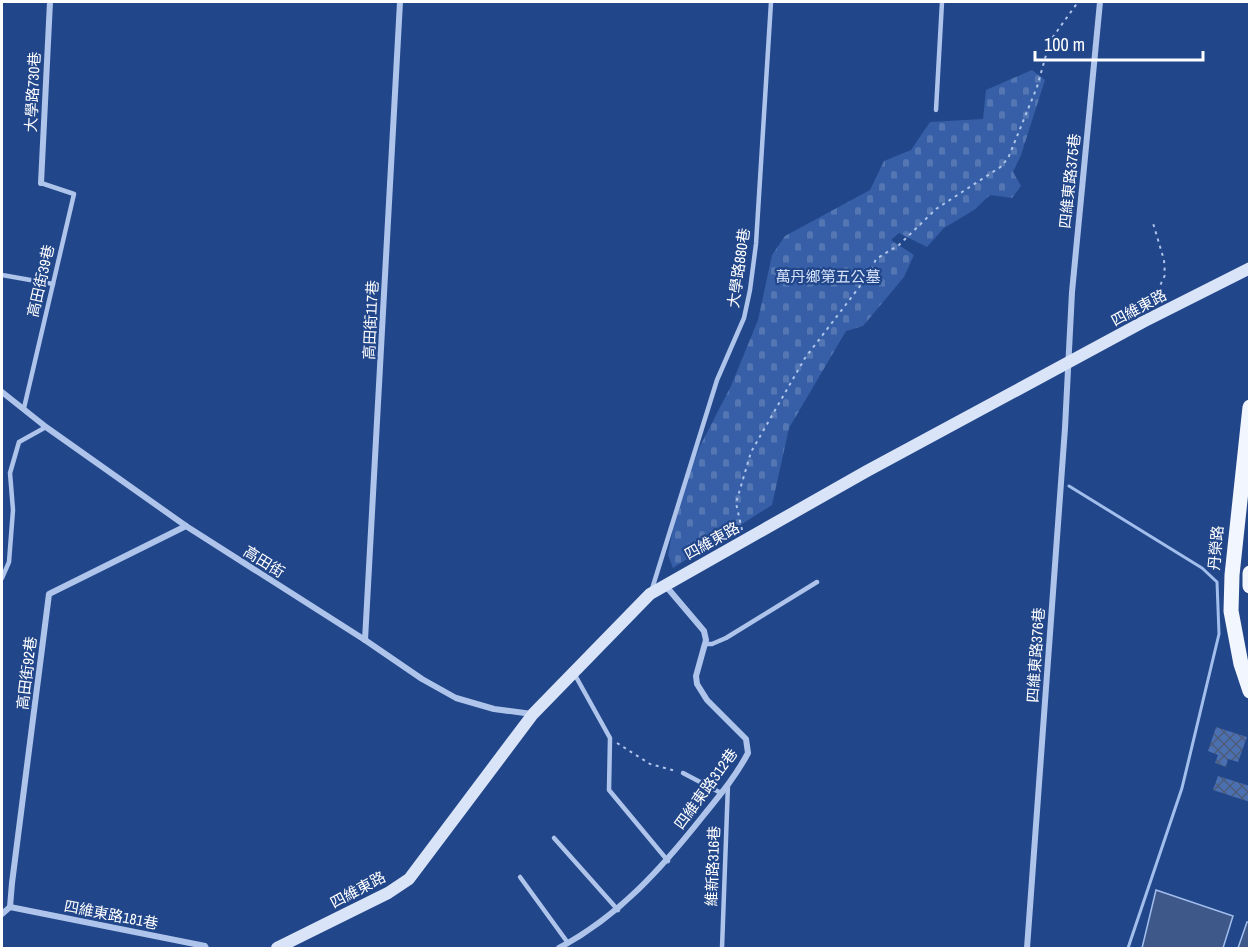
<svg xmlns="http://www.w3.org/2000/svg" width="1251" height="950" font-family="'Archivo Narrow','Noto Sans TC',sans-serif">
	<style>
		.cemetery { fill: url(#cemetery-stones) }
		.water { fill: #3e588a; stroke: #a2beec; stroke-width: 1.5 }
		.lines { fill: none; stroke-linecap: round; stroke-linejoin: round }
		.stream { stroke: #a2beec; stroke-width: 3 }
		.building { fill: url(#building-cross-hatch) }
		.path { stroke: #aec4ea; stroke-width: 2; stroke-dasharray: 3 4.5; stroke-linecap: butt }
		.lane { stroke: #aec4ea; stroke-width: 4.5 }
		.street { stroke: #aec4ea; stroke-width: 6 }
		.secondary { stroke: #d9e4f8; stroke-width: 12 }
		.primary { stroke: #f2f6fe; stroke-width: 15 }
		.labels { text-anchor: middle; stroke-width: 4.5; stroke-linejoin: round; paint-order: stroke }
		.street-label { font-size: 15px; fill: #fff; stroke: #22468a }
		.park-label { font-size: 15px; fill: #d3e0f8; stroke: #22468a }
	</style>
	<defs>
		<pattern id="cemetery-stones" width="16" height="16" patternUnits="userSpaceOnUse" patternTransform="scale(1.5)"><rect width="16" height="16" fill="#365fa7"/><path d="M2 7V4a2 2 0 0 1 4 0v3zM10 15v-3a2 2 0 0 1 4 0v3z" fill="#5477b4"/></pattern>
		<pattern id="building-cross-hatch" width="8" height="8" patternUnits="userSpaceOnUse" patternTransform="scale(1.5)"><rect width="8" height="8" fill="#4b70b2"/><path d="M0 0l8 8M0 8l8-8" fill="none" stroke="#4c5c7a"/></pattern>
	</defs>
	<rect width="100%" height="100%" fill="#22468a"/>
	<path class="cemetery" d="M1032,70L1045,80L1021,155L1013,172L1021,186L1012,198L990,195L974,210L944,228L927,247L899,233L891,240L914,255L904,277L863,326L846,331L789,428L772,505L673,568L668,555L676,512L699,448L731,386L758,320L772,255L785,236L870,190L884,161L911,150L930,122L983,119L986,90Z"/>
	<g class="water">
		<path d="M1156,890L1233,916L1223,948H1142Z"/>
		<path d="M1247,922H1249V948H1238Z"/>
	</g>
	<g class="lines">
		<path class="stream" d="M1069,486L1202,568L1217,582L1219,634L1182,788L1128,948"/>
	</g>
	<g class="building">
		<path d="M1216,727L1247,737L1238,762L1228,759L1226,767L1215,763L1218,755L1208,751Z"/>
		<path d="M1218,776L1250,786V802L1213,790Z"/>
	</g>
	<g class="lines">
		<g class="path">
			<path d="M1151,305L1165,275L1164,260L1153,223"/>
			<path d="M742,530L736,503L751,452L805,358L870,273L876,259L899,245L936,209L1002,166L1009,156L1037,87L1050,41L1078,2"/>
			<path d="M617,743L650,764L676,771"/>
		</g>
		<g class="lane">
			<path d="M936,110L942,2"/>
			<path d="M2,275L53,284"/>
			<path d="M24,408L74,194L41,183"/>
			<path d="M2,578L9,562L13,510L10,473L19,442L46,427"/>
			<path d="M652,589L717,380L744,318L750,290L756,244L771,2"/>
			<path d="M705,644H712L726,638L817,582"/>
			<path d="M575,675L610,738L609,790L668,861"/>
			<path d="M683,773L721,793"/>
			<path d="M554,838L618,910"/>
			<path d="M520,877L568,943"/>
			<path d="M722,948L728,784"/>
		</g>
		<g class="street">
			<path d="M41,183L50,2"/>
			<path d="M2,392L46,427L186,526L365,640L422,679L456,698L494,709L532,714"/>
			<path d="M365,640L400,2"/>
			<path d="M10,907L12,883L49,594L186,526"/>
			<path d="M10,907L205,946L206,948"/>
			<path d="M2,914L10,907"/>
			<path d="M559,948C619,916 661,869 703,816C719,796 736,776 748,753L746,739L707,700L697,684L696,676L706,640L704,631L665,585"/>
			<path d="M1027,948L1065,428L1072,292L1100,2"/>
		</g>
		<path class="secondary" d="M277,948L388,893L409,879L533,714L650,594L867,471L1143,322L1250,268"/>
		<g class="primary">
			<path d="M1250,407L1232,575L1231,611L1241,664L1250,691"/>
			<path d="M1250,573V586"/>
		</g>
	</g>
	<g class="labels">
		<g class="street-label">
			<text transform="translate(33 92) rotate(-87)" y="5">大學路730巷</text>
			<text transform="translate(1070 181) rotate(-84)" y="5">四維東路375巷</text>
			<text transform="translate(739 268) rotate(-82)" y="5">大學路880巷</text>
			<text transform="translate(41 281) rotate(-77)" y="5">高田街39巷</text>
			<text transform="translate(1139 308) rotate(-28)" y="5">四維東路</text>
			<text transform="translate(371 320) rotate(-87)" y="5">高田街117巷</text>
			<text transform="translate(712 541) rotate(-29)" y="5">四維東路</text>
			<text transform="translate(1216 548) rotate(-85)" y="5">丹榮路</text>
			<text transform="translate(264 562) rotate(32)" y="5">高田街</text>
			<text transform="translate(1036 655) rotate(-86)" y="5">四維東路376巷</text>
			<text transform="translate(27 673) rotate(-83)" y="5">高田街92巷</text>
			<text transform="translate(706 789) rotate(-54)" y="5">四維東路312巷</text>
			<text transform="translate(713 866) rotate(-88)" y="5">維新路316巷</text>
			<text transform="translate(358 890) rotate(-28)" y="5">四維東路</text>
			<text transform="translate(111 915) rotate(11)" y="5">四維東路181巷</text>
		</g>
		<g class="park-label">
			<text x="828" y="282">萬丹鄉第五公墓</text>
		</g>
	</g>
	<rect width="1251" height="950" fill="none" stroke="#ffffff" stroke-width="6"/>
	<path d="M1035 51v9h168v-9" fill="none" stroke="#ffffff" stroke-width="3"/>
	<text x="1044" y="51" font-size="18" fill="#ffffff" stroke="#22468a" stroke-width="4.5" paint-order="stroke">100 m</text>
</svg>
